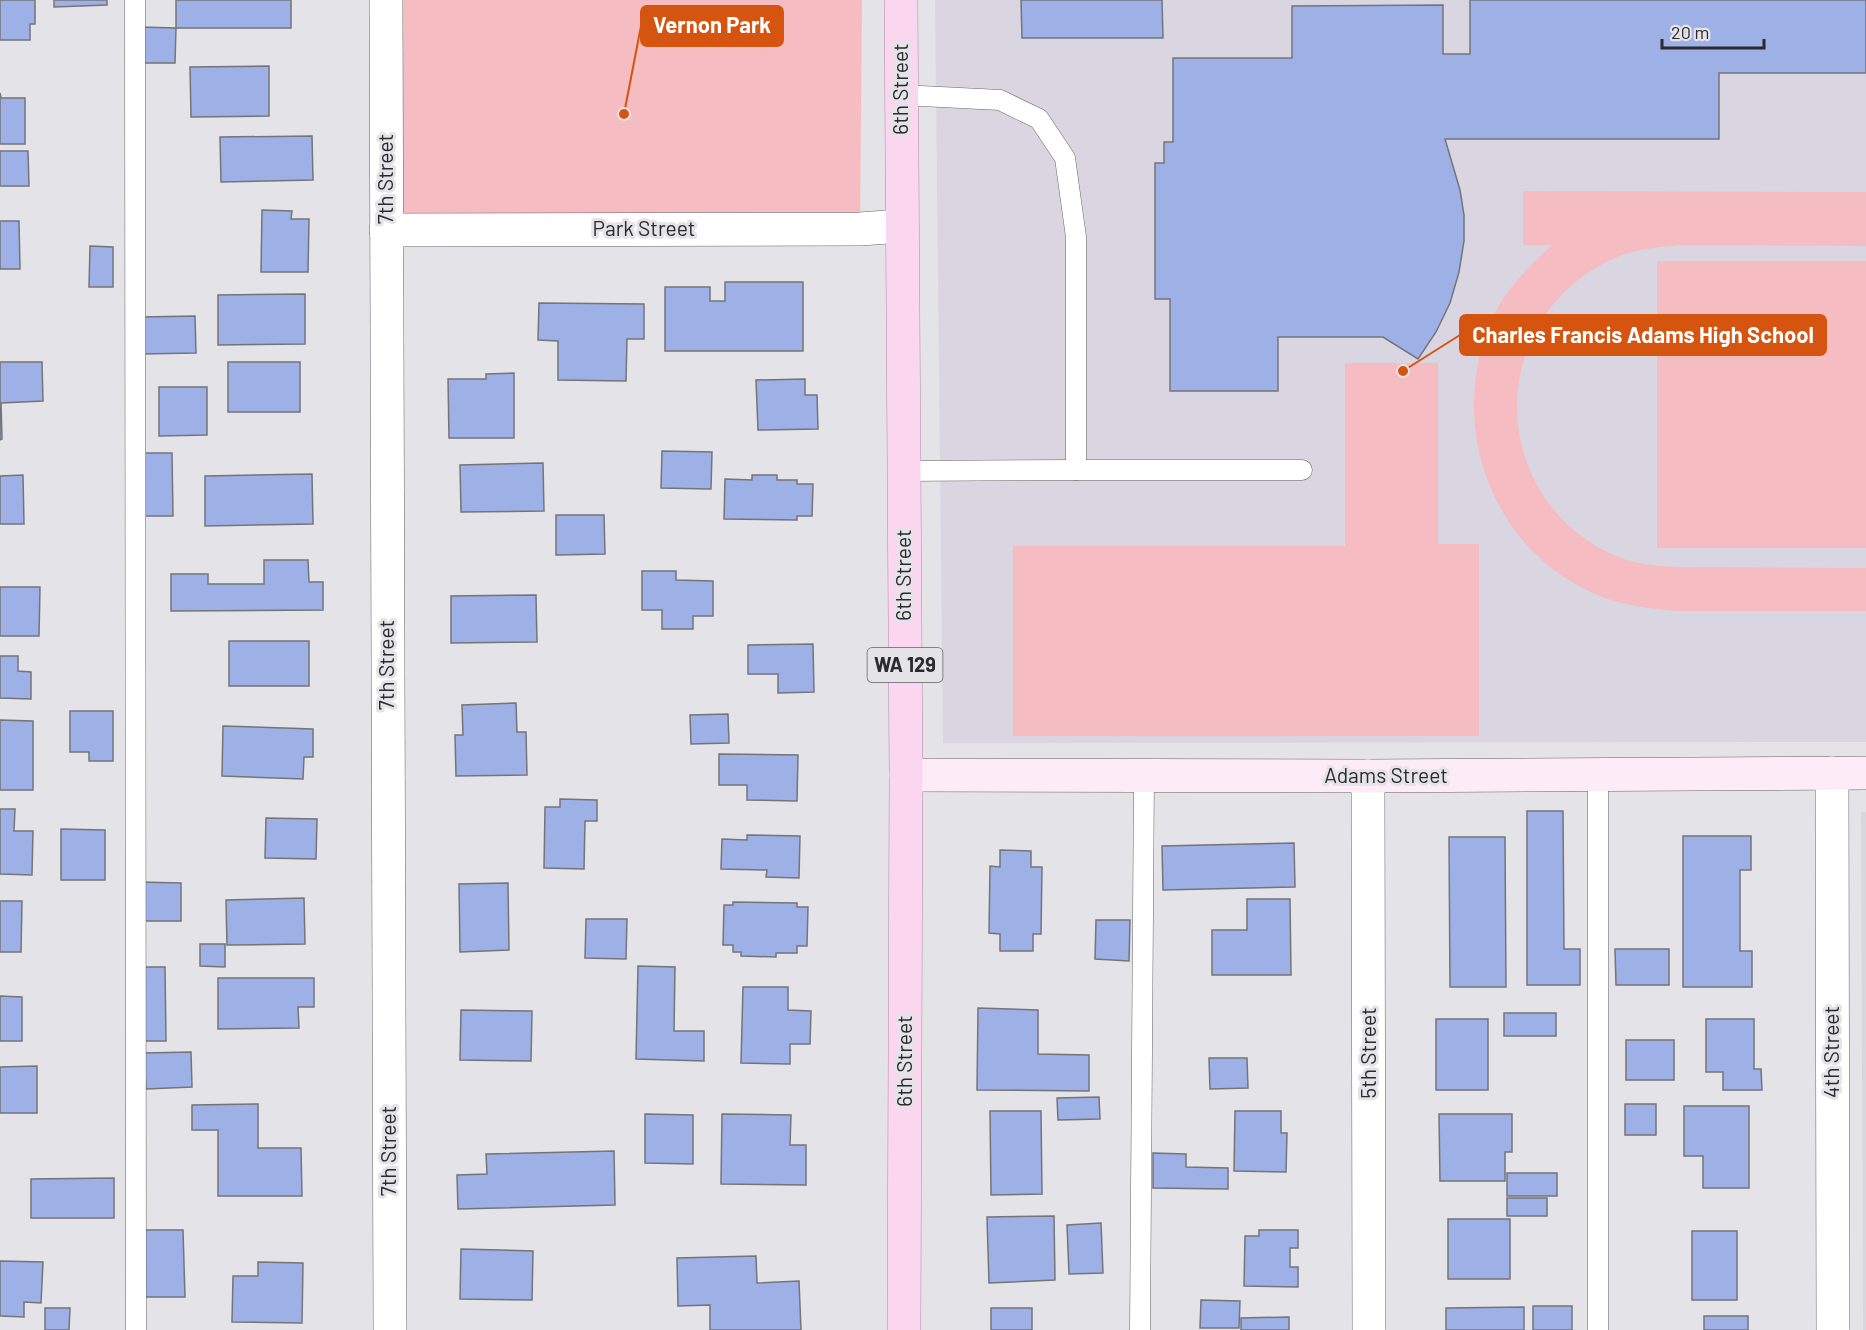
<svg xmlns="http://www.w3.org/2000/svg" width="1866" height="1330" font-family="Barlow,sans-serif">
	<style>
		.built { fill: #dad6e1 }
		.green { fill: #f5bdc1 }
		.building { fill: #9db1e6; stroke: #747579; stroke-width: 1.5 }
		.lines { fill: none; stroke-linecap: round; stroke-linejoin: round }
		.lane-casing { stroke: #666569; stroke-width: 21 }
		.street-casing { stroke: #666569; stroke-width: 34 }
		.secondary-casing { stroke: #666569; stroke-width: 34 }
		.primary-casing { stroke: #b08aa4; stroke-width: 34 }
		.lane { stroke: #fff; stroke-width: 20 }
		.street { stroke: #fff; stroke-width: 33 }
		.secondary { stroke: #fdebf7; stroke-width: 33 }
		.primary { stroke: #fbd7ef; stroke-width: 33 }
		.labels { text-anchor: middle; stroke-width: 6; stroke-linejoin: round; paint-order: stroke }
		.shield { fill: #e4e3e7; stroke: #626264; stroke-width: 1.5 }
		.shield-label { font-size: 20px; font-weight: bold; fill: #2b2a2c }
		.street-label { font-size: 21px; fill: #2b2a2c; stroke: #e4e3e7 }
		.leader { fill: none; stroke: #d5540f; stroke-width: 2 }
		.callout-dot { fill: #d5540f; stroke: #e4e3e7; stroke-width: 2 }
		.callout { fill: #d5540f; stroke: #d5540f; stroke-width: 2 }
		.callout-label { font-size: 22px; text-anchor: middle; font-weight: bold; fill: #fff }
	</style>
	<rect width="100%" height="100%" fill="#e4e3e7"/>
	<g class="built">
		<path d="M935,0H1866V742L943,743Z"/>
		<path d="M1861,812H1866V1330H1863Z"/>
	</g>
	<g class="green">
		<path d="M386,0H862L860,229L386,230Z"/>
		<path d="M1523,191L1866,192V246L1678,245C1662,247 1645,248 1629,253C1593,264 1561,289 1541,322C1487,410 1528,527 1627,560C1644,565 1660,566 1677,567L1866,568V611H1677C1655,609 1635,607 1614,601C1494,562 1442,427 1494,315C1507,288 1529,266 1552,245H1523Z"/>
		<rect x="1657" y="261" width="209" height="287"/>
		<path d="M1345,363H1438V544H1479V736H1013V546H1345Z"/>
	</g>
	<g class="building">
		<path d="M0,0H35V24H30V40H0Z"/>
		<path d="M54,0H107V5L54,7Z"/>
		<rect x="176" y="0" width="115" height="28"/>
		<path d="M1021,0H1162L1163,38H1022Z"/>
		<path d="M1470,0H1866V73H1719V139H1445L1460,190L1464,215V241L1459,272L1450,303L1436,332L1418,359L1383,337H1278V391H1170V299H1155V163H1164V142H1173V58H1292V6L1443,5V54H1470Z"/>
		<path d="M139,27L176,28L175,63H139Z"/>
		<path d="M269,66V116L191,117L190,67Z"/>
		<path d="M0,93L1,98H25V144H0Z"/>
		<path d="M312,136L313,180L221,182L220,137Z"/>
		<path d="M0,151H28L29,186H0Z"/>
		<path d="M262,210L292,211L291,219H309L308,272H261Z"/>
		<path d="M0,221H19L20,269H0Z"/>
		<path d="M90,246L113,247V287H89Z"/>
		<path d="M725,282H803V351H665V287H710V301H725Z"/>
		<path d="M305,294V344L218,345V295Z"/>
		<path d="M539,303L644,304V339H627L626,381L558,380V341L538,340Z"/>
		<path d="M195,316L196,353L141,354L140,317Z"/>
		<path d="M0,362H42L43,401L1,403L2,439L0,440Z"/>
		<rect x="228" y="362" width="72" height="50"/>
		<path d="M514,373V438H449L448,379H486V374Z"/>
		<path d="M805,379V395H817L818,429L758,430L756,380Z"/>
		<path d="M159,387H207V435L159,436Z"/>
		<path d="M662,451L712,452L711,489L661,488Z"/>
		<path d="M141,453H172L173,516H142Z"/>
		<path d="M543,463L544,511L461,512L460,465Z"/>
		<path d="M312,474L313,524L205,526V476Z"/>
		<path d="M23,475L24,524H0V476Z"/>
		<path d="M752,475H777V480H797V484H813L812,516H797V520L724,519L725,479L752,480Z"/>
		<path d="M556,515H604L605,554L556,555Z"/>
		<path d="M264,560H308L309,582H323V610L171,611V574H208V584H264Z"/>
		<path d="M642,571H676V580L713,581V616H693V629H662V610H642Z"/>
		<path d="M0,587H40L39,636H0Z"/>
		<path d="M536,595L537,642L451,643V596Z"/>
		<rect x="229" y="641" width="80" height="45"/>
		<path d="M813,644L814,692L778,693V674H748V645Z"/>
		<path d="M0,656H18V671L31,672V699L0,698Z"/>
		<path d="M516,703L517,732H526L527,775L456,776L455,735H463L462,705Z"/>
		<path d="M70,711H113V761H89V752H70Z"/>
		<path d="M728,714L729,743L691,744L690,715Z"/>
		<path d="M0,720L33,721V790H0Z"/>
		<path d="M223,726L313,729V757H304L303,779L222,776Z"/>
		<path d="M719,754L798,755L797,801L747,800V785H719Z"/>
		<path d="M560,799L597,800V821H585L584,869L544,868L545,807H560Z"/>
		<path d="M0,809H15L14,831H33L32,875L0,874Z"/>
		<path d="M1527,811H1563L1564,949H1580V985H1527Z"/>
		<path d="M266,818L317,819L316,859L265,858Z"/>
		<path d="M61,829L105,830V880H61Z"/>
		<path d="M747,835L800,836L799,878L766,877L767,870L721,869L722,839L747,840Z"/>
		<path d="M1683,836H1751V870H1740V951H1752V987H1683Z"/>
		<path d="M1449,837H1505L1506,987H1450Z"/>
		<path d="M1294,843L1295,887L1163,890L1162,846Z"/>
		<path d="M1000,850L1031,851V867H1042L1041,934H1033V951H1000V934L989,933L990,866L1000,867Z"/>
		<path d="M139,882L181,883V921H139Z"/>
		<path d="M508,883L509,950L460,952L459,884Z"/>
		<path d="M304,898L305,944L227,945L226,900Z"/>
		<path d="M1247,899H1290L1291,975H1212V930H1247Z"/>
		<path d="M0,901H22L21,952H0Z"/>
		<path d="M733,902L797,903V907H808L807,946H797V953H776V957L741,956V952H733V945H723L724,905H733Z"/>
		<path d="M586,919H627L626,959L585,958Z"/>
		<path d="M1096,920H1130L1129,961L1095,959Z"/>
		<path d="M200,944H225V967L200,966Z"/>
		<path d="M1615,949H1669V985H1616Z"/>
		<path d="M638,966L675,967L674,1031H704V1061L636,1059Z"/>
		<path d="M141,967H165L166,1041H143Z"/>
		<path d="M218,978H314V1007H298L299,1028L218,1029Z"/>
		<path d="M743,987H788V1010L811,1011L810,1044H790V1064L741,1063Z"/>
		<path d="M0,996L22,997V1041H0Z"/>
		<path d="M978,1008L1038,1010V1054L1089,1055V1091L977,1090Z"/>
		<path d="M461,1010L532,1011L531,1061L460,1060Z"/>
		<rect x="1504" y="1013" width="52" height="23"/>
		<rect x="1436" y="1019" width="52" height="71"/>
		<path d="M1706,1019H1754V1069H1761L1762,1090H1723V1072H1706Z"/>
		<rect x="1626" y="1040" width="48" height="40"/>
		<path d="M191,1052L192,1087L146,1089L144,1053Z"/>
		<path d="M1209,1058H1247L1248,1088L1210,1089Z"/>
		<path d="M37,1066V1113H0V1067Z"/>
		<path d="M1099,1097L1100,1119L1058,1120L1057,1098Z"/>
		<path d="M258,1104V1148H301L302,1196H218V1130H192V1105Z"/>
		<rect x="1625" y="1104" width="31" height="31"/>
		<path d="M1684,1106H1749V1188H1703V1156H1684Z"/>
		<path d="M990,1111H1041L1042,1194L991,1195Z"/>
		<path d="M1235,1111H1281V1133H1287L1286,1172L1234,1171Z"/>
		<path d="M645,1114L693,1115V1164L645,1163Z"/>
		<path d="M722,1114L791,1115L790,1145H806V1185L721,1184Z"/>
		<path d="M1439,1114H1512V1152H1505V1181H1440Z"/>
		<path d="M614,1151L615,1205L458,1209L457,1175L487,1174L486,1154Z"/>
		<path d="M1153,1153L1186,1154V1167L1228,1168V1189L1153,1188Z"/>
		<rect x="1507" y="1173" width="50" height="23"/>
		<path d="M114,1178V1218H31V1179Z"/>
		<rect x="1507" y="1198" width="40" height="18"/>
		<path d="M1054,1216L1055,1280L989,1283L987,1217Z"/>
		<rect x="1448" y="1219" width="62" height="60"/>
		<path d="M1101,1223L1103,1273L1069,1274L1067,1225Z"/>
		<path d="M144,1230H183L185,1297H145Z"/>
		<path d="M1259,1230H1298V1248H1290V1267H1298V1287L1244,1286L1245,1236H1259Z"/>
		<rect x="1692" y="1231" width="45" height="69"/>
		<path d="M461,1249L533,1251L532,1300L460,1299Z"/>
		<path d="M756,1256L757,1283L799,1281L801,1330H710V1305L678,1306L677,1258Z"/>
		<path d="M0,1261L43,1262L41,1303L24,1302V1317L0,1316Z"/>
		<path d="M258,1262L303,1263L302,1323L232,1322L233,1276H258Z"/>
		<path d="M1201,1300L1240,1301L1239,1328H1200Z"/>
		<rect x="1533" y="1306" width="39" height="24"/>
		<path d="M1524,1307V1330H1446V1308Z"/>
		<path d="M45,1308H70L69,1330H45Z"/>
		<rect x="991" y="1308" width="41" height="22"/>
		<rect x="1704" y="1316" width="44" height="14"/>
		<path d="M1289,1317V1330H1241V1318Z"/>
	</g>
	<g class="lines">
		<defs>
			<g id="lane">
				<path d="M135,0L136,1330"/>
				<path d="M901,95L1000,100L1039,119L1065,158L1076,237V470H1302"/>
				<path d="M903,471L1076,470"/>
				<path d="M1598,775V1330"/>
				<path d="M1140,1330L1144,775"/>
			</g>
			<g id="street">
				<path d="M386,0L390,1330"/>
				<path d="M386,230L860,229L901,226"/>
				<path d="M1832,773L1833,1330"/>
				<path d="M1368,776L1369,1330"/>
			</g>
			<path id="secondary" d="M906,775L1368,776L1866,773"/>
			<path id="primary" d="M901,0L906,775L904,1330"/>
		</defs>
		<use href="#lane" class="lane-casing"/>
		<use href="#street" class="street-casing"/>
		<use href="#secondary" class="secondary-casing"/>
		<use href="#primary" class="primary-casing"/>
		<use href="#lane" class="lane"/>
		<use href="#street" class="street"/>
		<use href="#secondary" class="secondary"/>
		<use href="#primary" class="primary"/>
	</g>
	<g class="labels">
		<rect class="shield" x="867.5" y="648" width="75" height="34" rx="4.5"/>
		<g class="shield-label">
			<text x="905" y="672">WA 129</text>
		</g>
		<g class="street-label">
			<text transform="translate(901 89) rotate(-90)" y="7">6th Street</text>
			<text transform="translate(386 179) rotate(-90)" y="7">7th Street</text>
			<text x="644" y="236">Park Street</text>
			<text transform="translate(904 575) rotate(-90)" y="7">6th Street</text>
			<text transform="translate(387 665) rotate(-90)" y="7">7th Street</text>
			<text x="1386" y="783">Adams Street</text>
			<text transform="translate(1832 1052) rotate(-90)" y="7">4th Street</text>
			<text transform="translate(1369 1053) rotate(-90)" y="7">5th Street</text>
			<text transform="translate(905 1061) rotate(-90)" y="7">6th Street</text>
			<text transform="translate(389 1151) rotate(-90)" y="7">7th Street</text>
		</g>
	</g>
	<path class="leader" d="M624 114L641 26M1403 371L1460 335"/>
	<g class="callout-dot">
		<circle cx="624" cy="114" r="6"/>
		<circle cx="1403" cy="371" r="6"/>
	</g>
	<g class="callout">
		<rect x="641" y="6" width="142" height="40" rx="6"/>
		<rect x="1460" y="315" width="366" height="40" rx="6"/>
	</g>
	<g class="callout-label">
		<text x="712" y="33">Vernon Park</text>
		<text x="1643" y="343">Charles Francis Adams High School</text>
	</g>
	<path d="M1662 39v9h102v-9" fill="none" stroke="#2b2a2c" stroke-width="3"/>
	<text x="1671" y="39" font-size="18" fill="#2b2a2c" stroke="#e4e3e7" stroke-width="4.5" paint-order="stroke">20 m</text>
</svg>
